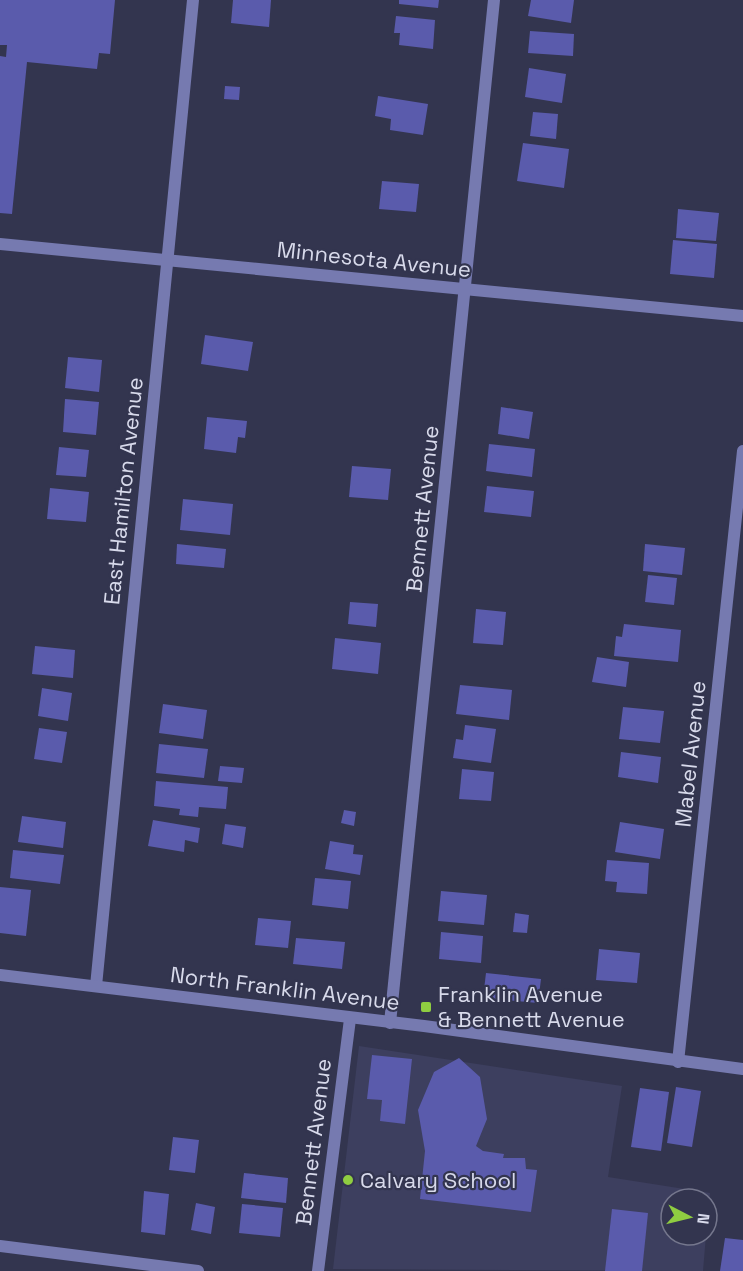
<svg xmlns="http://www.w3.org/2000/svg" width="743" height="1271" font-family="'Space Grotesk',sans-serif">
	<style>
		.built { fill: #3d3f5f }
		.building { fill: #5a5bac }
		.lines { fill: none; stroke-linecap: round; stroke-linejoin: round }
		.minor { stroke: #767ab0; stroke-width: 12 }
		.tertiary { stroke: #767ab0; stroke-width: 12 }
		.poi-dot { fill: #8fcd41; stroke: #33354f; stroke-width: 2 }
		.labels { text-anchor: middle; stroke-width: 4.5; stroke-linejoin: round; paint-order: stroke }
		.street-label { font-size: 22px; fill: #d8daeb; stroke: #33354f }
		.poi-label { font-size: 22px; fill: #d8daeb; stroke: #33354f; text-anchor: start }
	</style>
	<rect width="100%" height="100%" fill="#33354f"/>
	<path class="built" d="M359,1046L622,1086L608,1177L710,1193L707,1226V1199H671V1235H706L703,1271L333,1269Z"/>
	<g class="building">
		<path d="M0,0H115L110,54L99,53L97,69L27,62L12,214L0,213V56L6,57L7,45H0Z"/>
		<path d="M233,0H271L269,27L231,23Z"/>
		<path d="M399,0H439L438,8L399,4Z"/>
		<path d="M531,0H574L571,23L528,16Z"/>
		<path d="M396,16L435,20L433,49L399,45L400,33H394Z"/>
		<path d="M530,31L574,34L573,56L528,53Z"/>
		<path d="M529,68L566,74L562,103L525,97Z"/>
		<path d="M225,86L240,87L239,100L224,99Z"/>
		<path d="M378,96L428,104L423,135L390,130L391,119L375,116Z"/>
		<path d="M533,112L558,114L556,139L530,136Z"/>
		<path d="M523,143L569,149L564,188L517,181Z"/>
		<path d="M382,181L419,184L416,212L379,209Z"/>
		<path d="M678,209L719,213L716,241L676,238Z"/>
		<path d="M673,240L717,244L714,278L670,274Z"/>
		<path d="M205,335L253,342L248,371L201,364Z"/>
		<path d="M68,357L102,360L99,392L65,388Z"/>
		<path d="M65,399L99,402L96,435L63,432Z"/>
		<path d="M501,407L533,412L529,439L498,434Z"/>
		<path d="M207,417L247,421L245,438L238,437L236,453L204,449Z"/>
		<path d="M489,444L535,449L532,477L486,471Z"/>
		<path d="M59,447L89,450L86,477L56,475Z"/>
		<path d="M352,466L391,469L388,500L349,497Z"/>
		<path d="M487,486L534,491L531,517L484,512Z"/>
		<path d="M50,488L89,492L86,522L47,519Z"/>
		<path d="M183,499L233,504L230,535L180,530Z"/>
		<path d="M177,544L226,549L224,568L176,564Z"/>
		<path d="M645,544L685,548L682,575L643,571Z"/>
		<path d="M648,575L677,578L674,605L645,602Z"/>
		<path d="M350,602L378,604L376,627L348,624Z"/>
		<path d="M476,609L506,612L503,645L473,643Z"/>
		<path d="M624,624L681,630L678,662L614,656L616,636L622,637Z"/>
		<path d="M335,638L381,643L378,674L332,669Z"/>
		<path d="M35,646L75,650L73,678L32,674Z"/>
		<path d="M597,657L629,662L626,687L592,682Z"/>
		<path d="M460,685L512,690L509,720L456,714Z"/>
		<path d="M42,688L72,693L68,721L38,716Z"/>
		<path d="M163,704L207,710L203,739L159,733Z"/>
		<path d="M623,707L664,711L660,743L619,739Z"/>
		<path d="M465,725L496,729L491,763L453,758L456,739L463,740Z"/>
		<path d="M39,728L67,732L62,763L34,759Z"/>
		<path d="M159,744L208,749L204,778L156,773Z"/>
		<path d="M621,752L661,757L658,783L618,777Z"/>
		<path d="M220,766L244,768L242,783L218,781Z"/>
		<path d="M462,769L494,772L491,801L459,799Z"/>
		<path d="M156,781L228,787L226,809L199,807L198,817L179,815L180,809L154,806Z"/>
		<path d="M344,810L356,812L354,826L341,823Z"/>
		<path d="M22,816L66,822L63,848L18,842Z"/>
		<path d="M153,820L200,828L198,843L185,840L184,852L148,846Z"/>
		<path d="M620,822L664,829L660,859L615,852Z"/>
		<path d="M225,824L246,827L243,848L222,844Z"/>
		<path d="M330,841L354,845L353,854L363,855L360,875L325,869Z"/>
		<path d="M13,850L64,855L60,884L10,878Z"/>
		<path d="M607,860L649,863L647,894L616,892L617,882L605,881Z"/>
		<path d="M315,878L351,881L348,909L312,905Z"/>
		<path d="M0,887L31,890L26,936L0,933Z"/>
		<path d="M441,891L487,895L484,925L438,921Z"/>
		<path d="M515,913L529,915L527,933L513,932Z"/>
		<path d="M258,918L291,921L288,948L255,945Z"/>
		<path d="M441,932L483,936L481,963L439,959Z"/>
		<path d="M296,938L345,942L342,969L293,964Z"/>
		<path d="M599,949L640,953L637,983L596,980Z"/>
		<path d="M486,973L541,979L538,1003L483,998Z"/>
		<path d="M372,1055L412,1059L405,1124L380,1121L382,1100L367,1099Z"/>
		<path d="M459,1058L480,1077L487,1119L476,1146L483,1151L504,1154L503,1158H525L526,1169L537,1170L531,1212L420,1199L425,1151L418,1110L434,1072Z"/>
		<path d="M676,1087L701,1091L692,1147L667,1143Z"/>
		<path d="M640,1088L669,1092L661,1151L631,1147Z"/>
		<path d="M173,1137L199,1140L195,1173L169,1170Z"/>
		<path d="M244,1173L288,1178L286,1203L241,1198Z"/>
		<path d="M144,1191L169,1194L165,1235L141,1232Z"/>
		<path d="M196,1203L215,1207L211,1234L191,1230Z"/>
		<path d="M242,1204L283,1208L280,1237L239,1233Z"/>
		<path d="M612,1209L648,1213L642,1271H605Z"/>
		<path d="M725,1238L743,1240V1271H720Z"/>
	</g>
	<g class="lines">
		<g class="minor">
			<path d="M0,244L743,316"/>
			<path d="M96,986L193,0"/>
			<path d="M390,1023L494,0"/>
			<path d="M678,1062L743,451"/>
			<path d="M0,1246L198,1271"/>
			<path d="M318,1271L350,1019"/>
		</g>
		<path class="tertiary" d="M0,975L424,1026L743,1069"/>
	</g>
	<g class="poi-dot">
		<rect x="420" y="1001" width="12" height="12" rx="3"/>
		<circle cx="348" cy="1180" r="6"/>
	</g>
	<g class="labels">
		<g class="street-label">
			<text transform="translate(374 259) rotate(6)" y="8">Minnesota Avenue</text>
			<text transform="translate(123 491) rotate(-84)" y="8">East Hamilton Avenue</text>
			<text transform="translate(422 509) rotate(-84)" y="8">Bennett Avenue</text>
			<text transform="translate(690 754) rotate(-84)" y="8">Mabel Avenue</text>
			<text transform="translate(285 988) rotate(7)" y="8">North Franklin Avenue</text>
			<text transform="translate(313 1142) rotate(-83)" y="8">Bennett Avenue</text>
		</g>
		<g class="poi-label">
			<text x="438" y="1002">Franklin Avenue<tspan x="438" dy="25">&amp; Bennett Avenue</tspan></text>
			<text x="360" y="1188">Calvary School</text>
		</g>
	</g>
	<g transform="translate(689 1217) rotate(97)"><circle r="28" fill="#33354f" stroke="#75778d" stroke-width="1.5"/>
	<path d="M0-4.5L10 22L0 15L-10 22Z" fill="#8fcd41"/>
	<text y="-9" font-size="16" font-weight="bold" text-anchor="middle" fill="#d8daeb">N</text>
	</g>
</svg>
